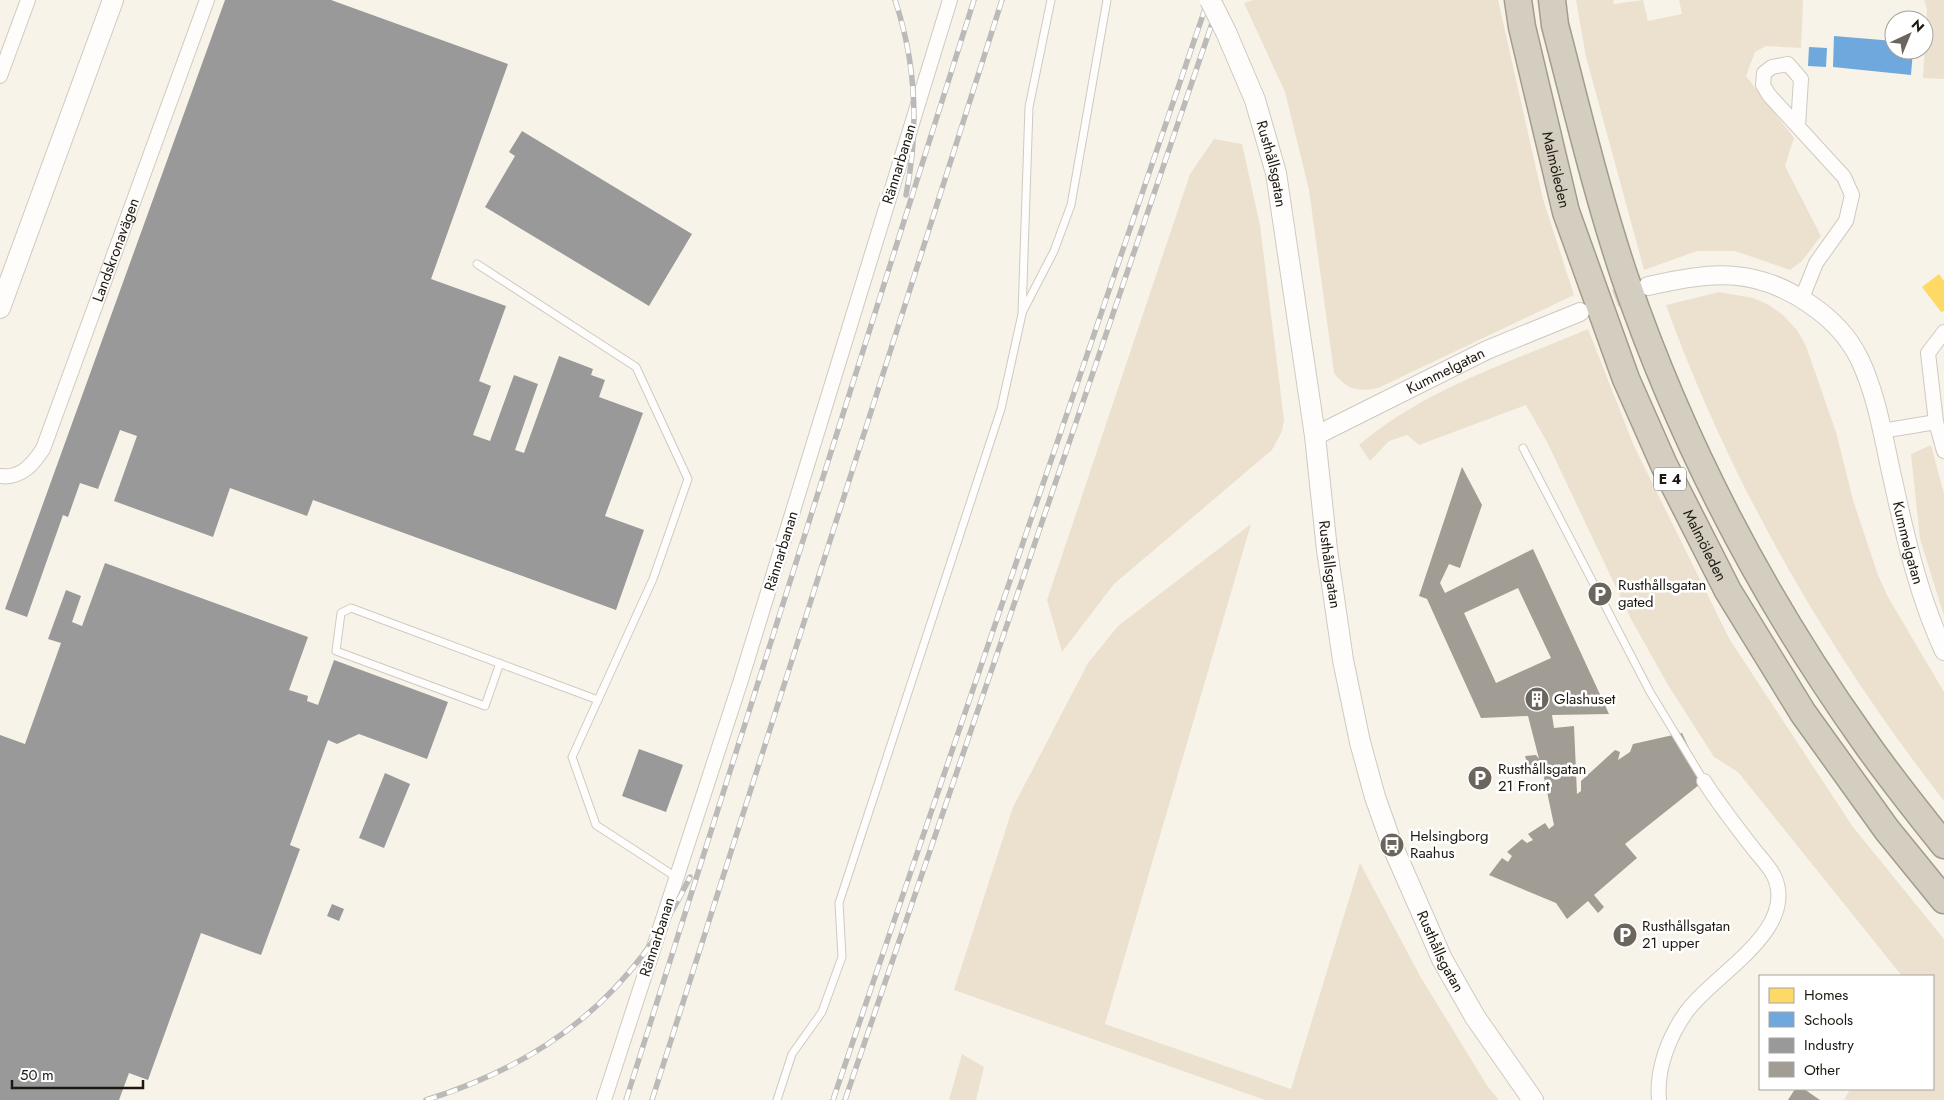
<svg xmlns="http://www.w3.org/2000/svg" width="1944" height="1100" font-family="Jost,sans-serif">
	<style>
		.green { fill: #ece1cf }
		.homes { fill: #ffd966 }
		.schools { fill: #6fa8dc }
		.industry { fill: #999 }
		.building { fill: #a19c94; fill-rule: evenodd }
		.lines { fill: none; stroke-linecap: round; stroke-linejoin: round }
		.tertiary-tunnel { stroke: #d7d2c9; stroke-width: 18; stroke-dasharray: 18 9; stroke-linecap: butt }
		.service-casing { stroke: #cfcac1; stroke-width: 9 }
		.minor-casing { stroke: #cfcac1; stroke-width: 16 }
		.tertiary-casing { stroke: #cfcac1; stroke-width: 20 }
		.secondary-casing { stroke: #cfcac1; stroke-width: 22 }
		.motorway-casing { stroke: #a49c8a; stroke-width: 29 }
		.service { stroke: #fefdfc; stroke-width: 7 }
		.minor { stroke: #fefdfc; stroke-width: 14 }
		.tertiary { stroke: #fefdfc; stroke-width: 18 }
		.secondary { stroke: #fefdfc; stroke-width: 20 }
		.motorway { stroke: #d4cec1; stroke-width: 26 }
		.rail-casing { stroke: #bcbab8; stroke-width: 5.5 }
		.rail { stroke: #fff; stroke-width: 4; stroke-dasharray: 11; stroke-linecap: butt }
		.secondary-bridge-casing { stroke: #cfcac1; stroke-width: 22; stroke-linecap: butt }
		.secondary-bridge { stroke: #fefdfc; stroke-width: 20 }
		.labels { text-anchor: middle; stroke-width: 5; stroke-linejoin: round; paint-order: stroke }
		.shield { fill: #fff; stroke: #615d58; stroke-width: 1 }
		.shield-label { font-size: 14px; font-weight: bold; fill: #1d1811 }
		.street-label { font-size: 15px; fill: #1d1811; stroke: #fff }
		.poi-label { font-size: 15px; fill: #1d1811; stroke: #fff; text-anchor: start }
	</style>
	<rect width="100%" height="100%" fill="#f8f3e9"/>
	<g class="green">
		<path d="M1253,0H1498L1543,199L1574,295L1378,388C1358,392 1347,390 1334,373L1309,190L1285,92L1244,3Z"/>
		<path d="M1576,0H1613L1614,4L1643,0L1648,21L1682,14L1679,0H1803L1801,48L1766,46L1755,52L1746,76L1794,138L1785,166L1821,236L1802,261L1790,270L1735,251H1697L1644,270L1586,57Z"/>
		<path d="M1924,0H1944V79L1923,78L1927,9Z"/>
		<path d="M1214,139L1242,144L1260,225L1284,420L1282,431L1272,450L1114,584L1062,652L1047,600L1190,174Z"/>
		<path d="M1719,292L1753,298L1769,305L1783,315L1797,330L1806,346L1836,432L1853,500L1878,575L1888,597L1944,692V801C1828,652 1730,483 1666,305Z"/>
		<path d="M1588,329L1634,446L1730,640L1853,827L1944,939V1100H1844L1850,1089H1933V976H1902L1738,772L1714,757L1668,685L1631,619L1547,442L1526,405L1419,445L1407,435L1389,441L1370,461L1359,445C1421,391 1512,361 1588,329Z"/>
		<path d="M1931,445L1944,494V616L1920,539L1911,454Z"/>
		<path d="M1251,524L1105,1024L1291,1089L1360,863L1420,976L1488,1087L1499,1100H1265L954,990L1013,807L1088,663L1118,626Z"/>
		<path d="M962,1054L984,1067L976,1100H949Z"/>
	</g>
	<path class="homes" d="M1939,274L1944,281V311L1941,312L1922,287Z"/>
	<g class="schools">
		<path d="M1834,36L1894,41V50H1913L1911,75L1833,67Z"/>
		<path d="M1809,47L1827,48L1826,67L1808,66Z"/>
	</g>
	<g class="industry">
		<path d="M225,0H331L508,64L431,279L506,306L479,381L491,386L473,435L490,441L514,375L538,384L515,450L524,453L559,356L593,369L591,375L605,380L599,397L643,413L605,516L644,530L616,610L313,500L307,516L230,488L213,537L114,501L137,436L120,430L98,489L80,483L68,517L63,515L27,617L5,609Z"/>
		<path d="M522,131L692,234L649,306L485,207L515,156L509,152Z"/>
		<path d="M105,563L308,637L289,690L308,696L307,701L318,705L334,660L448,702L427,759L359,734L337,744L328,740L290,845L300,849L261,955L201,933L148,1080L129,1073L119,1100H0V735L25,744L61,643L48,639L66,590L81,596L72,622L82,626Z"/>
		<path d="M639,749L683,765L666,812L622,796Z"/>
		<path d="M385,773L410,784L384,848L359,838Z"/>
		<path d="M332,904L344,909L339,921L327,916Z"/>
	</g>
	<g class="building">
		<path d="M1462,467L1482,505L1460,568L1449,564L1440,583L1445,593L1533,549L1609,714L1552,715L1554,728L1574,726L1577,794L1581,791V781L1615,750L1620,752L1618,760L1630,752L1633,744L1682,733L1704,781L1625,844L1637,858L1594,895L1604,907L1598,913L1588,901L1567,919L1556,903L1489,875L1502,858L1508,862L1512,856L1507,852L1522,839L1527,843L1533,840L1528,834L1545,823L1549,829L1554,825L1542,768H1540V772L1531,773L1525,756L1536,755L1539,759L1528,716L1481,718L1427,599L1419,596ZM1518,588L1551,658L1496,683L1464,613Z"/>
		<path d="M1795,1089H1804L1820,1100H1788Z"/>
	</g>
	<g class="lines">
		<path class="tertiary-tunnel" d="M1590,308L1640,289"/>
		<defs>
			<g id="service">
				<path d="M477,264L636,367L688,479L653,579L572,757L596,825L676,877"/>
				<path d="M1023,311L1054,251L1071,205L1107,0"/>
				<path d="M1523,448L1650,692L1704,781"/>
				<path d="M500,663L485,706L336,651L341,613L351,608L598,700"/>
				<path d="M777,1100L792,1054L822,1012L842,957L839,903L1001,409L1022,314L1029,107L1051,0"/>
			</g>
			<g id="minor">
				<path d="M0,76L28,0"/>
				<path d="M1798,126L1801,79L1788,64L1772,67L1764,73L1763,85L1769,95L1844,177L1852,195L1846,221L1816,263L1802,298"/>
				<path d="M1936,422L1928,353L1944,332"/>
				<path d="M1882,431L1936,422L1944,451"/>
				<path id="s1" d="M0,476C21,479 33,464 43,449L207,0"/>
				<path d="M604,1100L741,680L950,0"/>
				<path d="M1659,1100C1656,1069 1669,1036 1687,1011C1714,974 1799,930 1774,876C1770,868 1762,859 1756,852C1738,829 1720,806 1704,781"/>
			</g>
			<g id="tertiary">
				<path id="s2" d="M1648,286C1711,272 1755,266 1811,305C1830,318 1848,336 1859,358C1878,397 1884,443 1894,485C1906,541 1920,599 1944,651"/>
				<path id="s3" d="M1315,436L1487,350L1580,312"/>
			</g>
			<g id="secondary">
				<path id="s4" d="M1226,32L1255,100L1276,173L1315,436L1327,550L1343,660L1360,742L1375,797L1392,845L1442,959L1475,1017L1533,1100"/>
				<path d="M0,308L113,0"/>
			</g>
			<g id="motorway">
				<path id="s5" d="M1518,0L1522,27L1566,212L1626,379L1664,465L1728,591L1803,713L1887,830L1944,900"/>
				<path d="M1552,0L1555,25C1577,109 1597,195 1625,278C1681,441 1763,598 1863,739C1888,775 1916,810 1944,845"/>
			</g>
		</defs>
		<use href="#service" class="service-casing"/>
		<use href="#minor" class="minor-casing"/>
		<use href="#tertiary" class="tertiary-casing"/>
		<use href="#secondary" class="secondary-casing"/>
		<use href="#motorway" class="motorway-casing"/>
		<use href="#service" class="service"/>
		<use href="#minor" class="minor"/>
		<use href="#tertiary" class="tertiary"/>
		<use href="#secondary" class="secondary"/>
		<use href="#motorway" class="motorway"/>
		<defs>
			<g id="rail">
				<path d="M895,0C916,63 919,130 906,195"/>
				<path d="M426,1100C548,1062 634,994 690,877"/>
				<path d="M626,1100L974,0"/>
				<path d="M652,1100L1002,0"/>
				<path d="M833,1100L1208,0"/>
				<path d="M845,1100L1220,0"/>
			</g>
		</defs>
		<use href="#rail" class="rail-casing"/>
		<use href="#rail" class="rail"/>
		<defs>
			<path id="secondary-bridge" d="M1210,0L1226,32"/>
		</defs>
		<use href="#secondary-bridge" class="secondary-bridge-casing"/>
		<use href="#secondary-bridge" class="secondary-bridge"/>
	</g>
	<defs>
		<symbol id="parking-disc" viewBox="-11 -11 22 22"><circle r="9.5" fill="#6a655d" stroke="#fff"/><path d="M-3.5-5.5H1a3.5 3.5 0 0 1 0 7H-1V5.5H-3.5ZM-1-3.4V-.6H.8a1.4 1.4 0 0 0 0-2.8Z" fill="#fff"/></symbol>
		<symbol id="building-disc" viewBox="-11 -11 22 22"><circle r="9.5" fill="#6a655d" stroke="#fff"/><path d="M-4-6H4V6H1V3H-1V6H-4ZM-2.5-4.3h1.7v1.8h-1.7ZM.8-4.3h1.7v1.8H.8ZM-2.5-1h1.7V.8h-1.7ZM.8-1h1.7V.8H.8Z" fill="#fff"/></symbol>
		<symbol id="bus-disc" viewBox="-11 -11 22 22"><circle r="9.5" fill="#6a655d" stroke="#fff"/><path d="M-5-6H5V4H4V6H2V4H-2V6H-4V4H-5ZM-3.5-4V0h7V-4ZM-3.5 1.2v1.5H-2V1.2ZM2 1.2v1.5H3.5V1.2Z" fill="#fff"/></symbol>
	</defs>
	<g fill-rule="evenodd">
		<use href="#parking-disc" x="1586" y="580" width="28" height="28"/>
		<use href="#building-disc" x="1523" y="685" width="28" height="28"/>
		<use href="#parking-disc" x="1466" y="764" width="28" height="28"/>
		<use href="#bus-disc" x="1378" y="831" width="28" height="28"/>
		<use href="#parking-disc" x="1611" y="921" width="28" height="28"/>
	</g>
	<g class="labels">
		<rect class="shield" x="1654" y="467.5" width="32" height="23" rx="4"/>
		<g class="shield-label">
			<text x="1670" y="484">E 4</text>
		</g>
		<g class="street-label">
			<text transform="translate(899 164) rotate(-73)" y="5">Rännarbanan</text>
			<text dy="5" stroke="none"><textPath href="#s4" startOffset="140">Rusthållsgatan</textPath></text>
			<text dy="5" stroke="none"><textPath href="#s5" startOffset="174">Malmöleden</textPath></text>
			<text dy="5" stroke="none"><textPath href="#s1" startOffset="266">Landskronavägen</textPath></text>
			<text dy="5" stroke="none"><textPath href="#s3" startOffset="146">Kummelgatan</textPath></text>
			<text dy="5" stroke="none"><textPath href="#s2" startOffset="434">Kummelgatan</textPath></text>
			<text dy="5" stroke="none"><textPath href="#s5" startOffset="579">Malmöleden</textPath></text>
			<text transform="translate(781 551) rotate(-73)" y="5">Rännarbanan</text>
			<text dy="5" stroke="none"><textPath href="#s4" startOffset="545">Rusthållsgatan</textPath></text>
			<text transform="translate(657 937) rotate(-72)" y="5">Rännarbanan</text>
			<text dy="5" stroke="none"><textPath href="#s4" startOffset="950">Rusthållsgatan</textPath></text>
		</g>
		<g class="poi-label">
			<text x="1618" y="590">Rusthållsgatan<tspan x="1618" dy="17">gated</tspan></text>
			<text x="1554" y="704">Glashuset</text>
			<text x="1498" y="774">Rusthållsgatan<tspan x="1498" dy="17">21 Front</tspan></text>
			<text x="1410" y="841">Helsingborg<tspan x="1410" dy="17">Raahus</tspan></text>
			<text x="1642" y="931">Rusthållsgatan<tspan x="1642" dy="17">21 upper</tspan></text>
		</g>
	</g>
	<rect x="1759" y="975" width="175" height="115" fill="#ffffff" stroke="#a5a3a0"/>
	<rect x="1769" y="988" width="25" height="15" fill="#ffd966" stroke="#a5a3a0"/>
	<text x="1804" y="1000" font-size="15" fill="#1d1811">Homes</text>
	<rect x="1769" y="1012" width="25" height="15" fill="#6fa8dc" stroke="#a5a3a0"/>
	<text x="1804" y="1025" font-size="15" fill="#1d1811">Schools</text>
	<rect x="1769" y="1038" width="25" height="15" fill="#999999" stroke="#a5a3a0"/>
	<text x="1804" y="1050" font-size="15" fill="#1d1811">Industry</text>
	<rect x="1769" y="1062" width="25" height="15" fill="#a19c94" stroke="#a5a3a0"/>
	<text x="1804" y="1075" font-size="15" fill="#1d1811">Other</text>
	<g transform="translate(1909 35) rotate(44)"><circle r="24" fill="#ffffff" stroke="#a5a3a0"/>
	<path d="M0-4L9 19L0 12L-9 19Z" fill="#6a655d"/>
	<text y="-8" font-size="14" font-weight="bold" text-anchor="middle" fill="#1d1811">N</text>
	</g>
	<path d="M12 1080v8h131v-8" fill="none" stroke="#1d1811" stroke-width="2.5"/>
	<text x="20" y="1080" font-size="15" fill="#1d1811" stroke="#ffffff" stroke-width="4" paint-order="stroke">50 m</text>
</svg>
